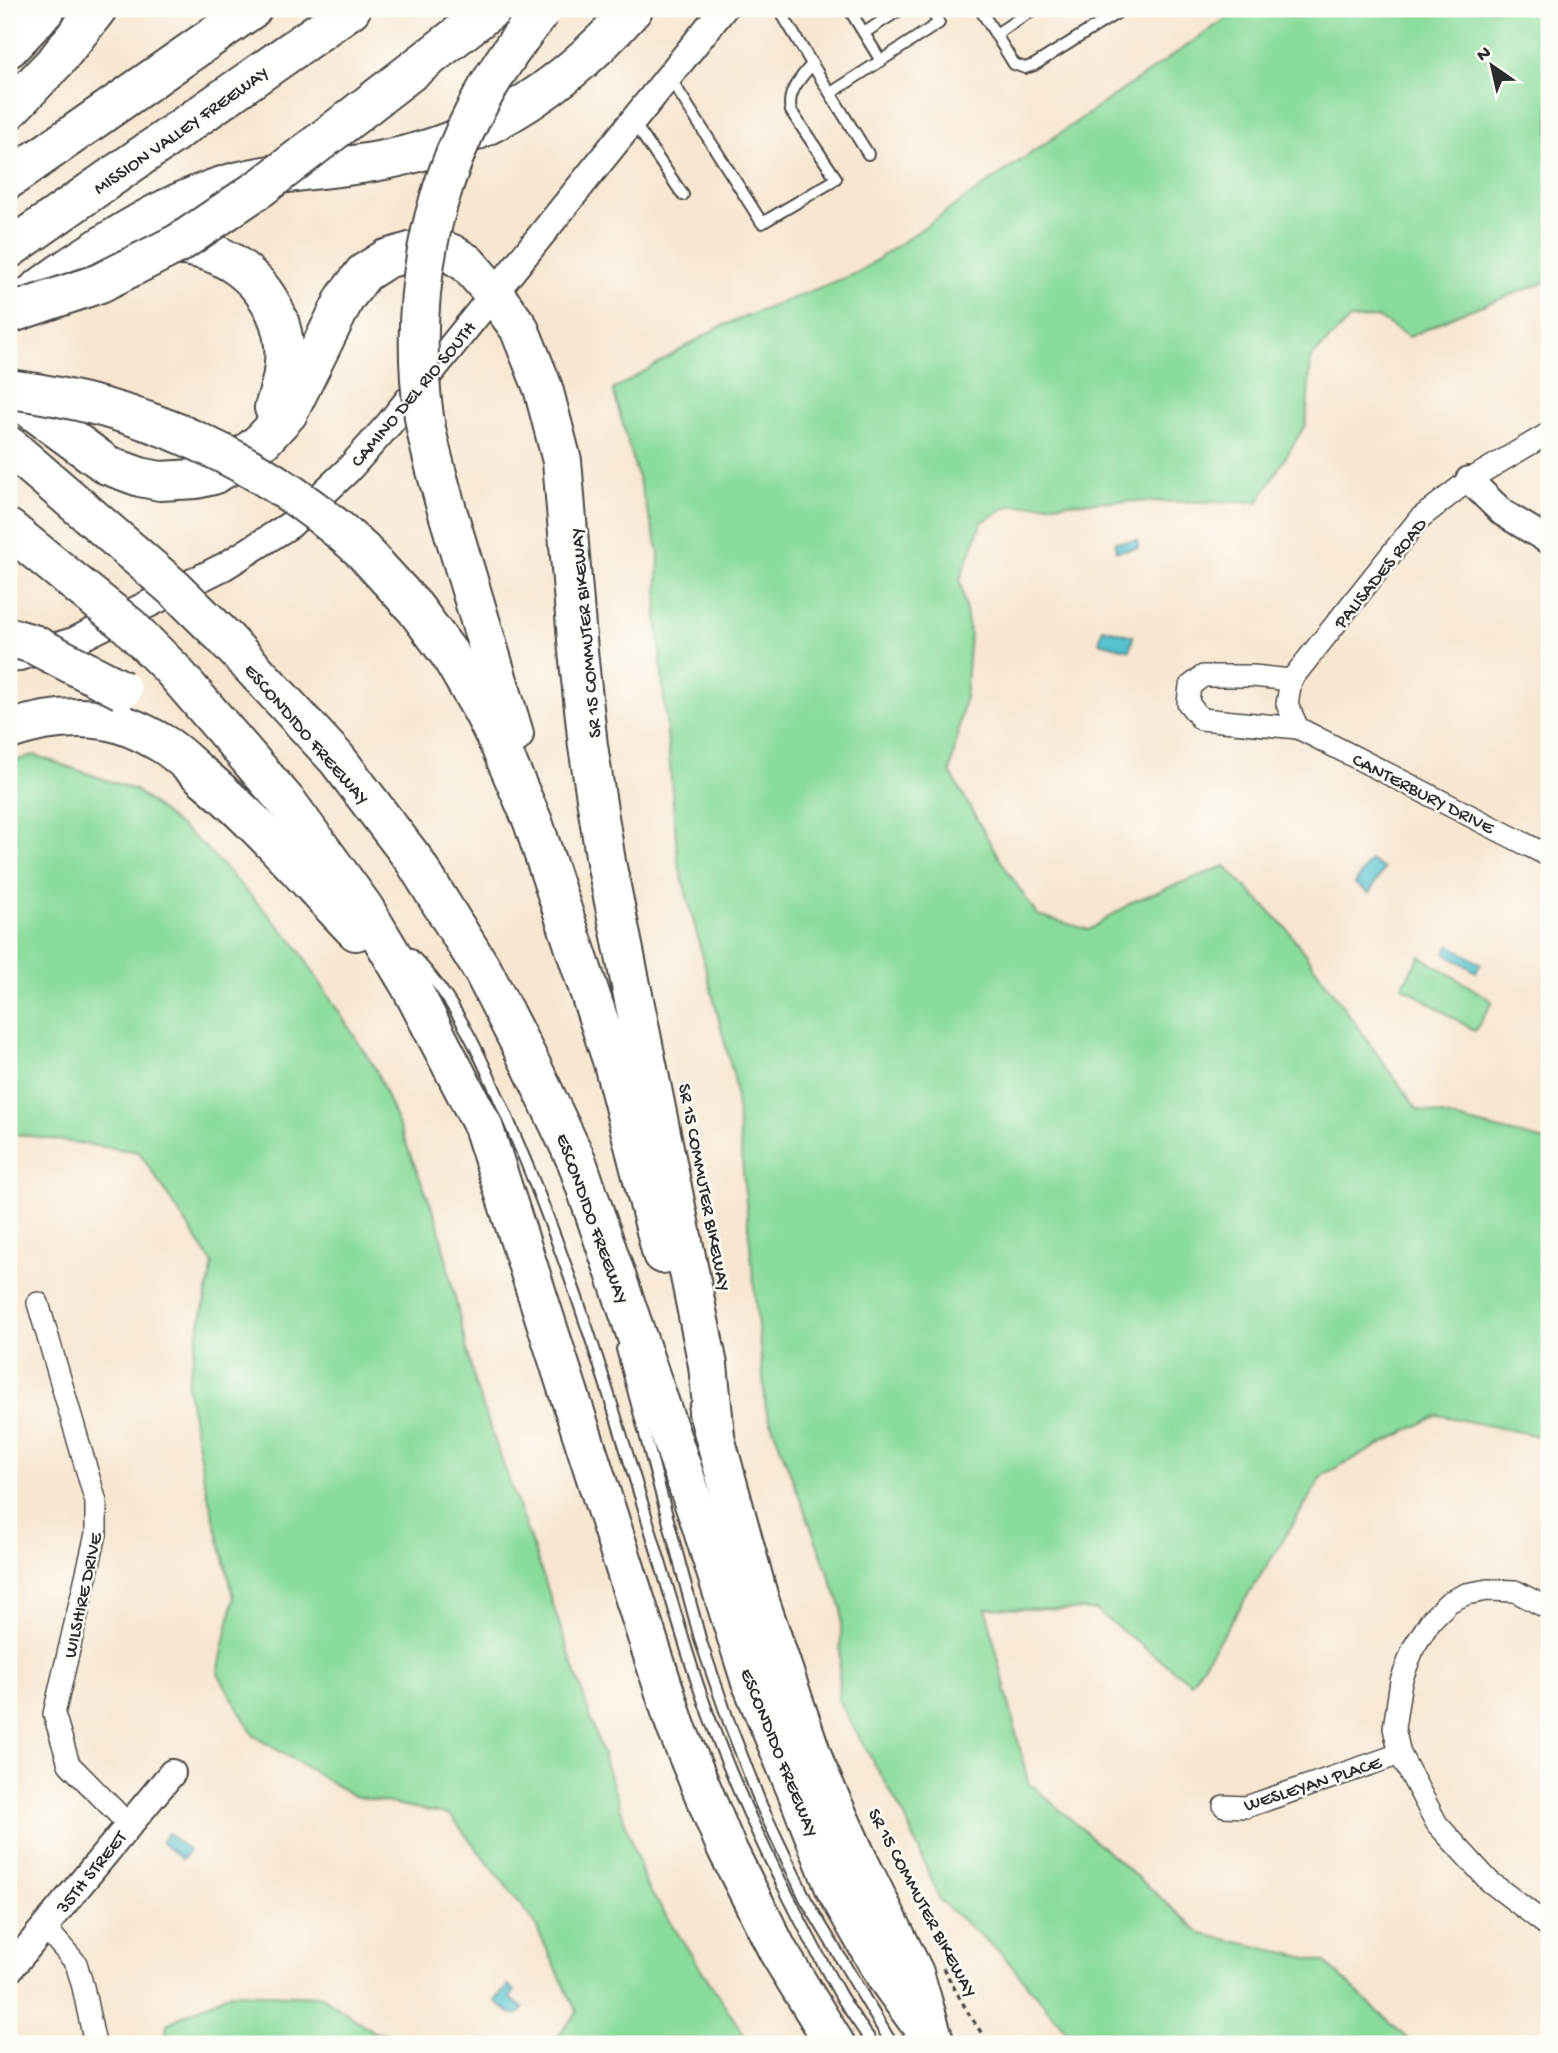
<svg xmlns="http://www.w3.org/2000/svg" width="1558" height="2053" font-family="'Gochi Hand',sans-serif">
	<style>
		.green { fill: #8adc9c; stroke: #5a8464; stroke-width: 2 }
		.water { fill: #55c2cd; stroke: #40767c; stroke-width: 2 }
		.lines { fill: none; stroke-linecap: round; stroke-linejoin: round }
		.service-casing { stroke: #4a4744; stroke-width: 14 }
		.minor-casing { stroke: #4a4744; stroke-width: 24 }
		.tertiary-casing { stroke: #4a4744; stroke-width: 30 }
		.motorway-casing { stroke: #4a4744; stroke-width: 42 }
		.path { stroke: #4a4744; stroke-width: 3.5; stroke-dasharray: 5 5; stroke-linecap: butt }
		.service { stroke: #fff; stroke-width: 10 }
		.minor { stroke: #fff; stroke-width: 21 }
		.tertiary { stroke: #fff; stroke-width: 26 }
		.motorway { stroke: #fff; stroke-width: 38 }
		.motorway-bridge-casing { stroke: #4a4744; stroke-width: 42; stroke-linecap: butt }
		.motorway-bridge { stroke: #fff; stroke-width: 38 }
		.labels { text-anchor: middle; stroke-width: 5; stroke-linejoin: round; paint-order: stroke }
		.street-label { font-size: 19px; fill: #2b2b2b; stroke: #fdfcf7 }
	</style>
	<rect width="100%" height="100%" fill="#fdfcf7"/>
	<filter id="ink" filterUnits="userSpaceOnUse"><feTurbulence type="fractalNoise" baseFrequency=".0143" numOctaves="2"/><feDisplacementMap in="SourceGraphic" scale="14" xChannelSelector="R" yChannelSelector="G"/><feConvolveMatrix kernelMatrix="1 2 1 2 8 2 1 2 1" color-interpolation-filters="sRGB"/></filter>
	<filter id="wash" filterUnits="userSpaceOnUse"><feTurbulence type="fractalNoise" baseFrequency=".00686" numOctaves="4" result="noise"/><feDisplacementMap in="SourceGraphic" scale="28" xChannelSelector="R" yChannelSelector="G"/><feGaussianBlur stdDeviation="1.57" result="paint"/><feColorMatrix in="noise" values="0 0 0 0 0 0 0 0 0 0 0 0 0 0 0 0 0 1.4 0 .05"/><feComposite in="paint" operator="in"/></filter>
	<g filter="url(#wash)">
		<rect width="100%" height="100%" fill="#f7e6d0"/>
		<g class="green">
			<path d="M1240,9H1549V281L1458,314L1409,337L1379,318L1350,319L1311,358L1306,424L1258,502L1111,501L1009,506L982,522L960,579L970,634L965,697L950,772L999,858L1037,915L1089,930L1134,901L1225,866L1287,929L1417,1109L1549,1142V1438L1438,1415L1324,1474L1261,1575L1191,1683L1095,1610L986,1608L1028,1782L1202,1934L1325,1962L1413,2044H1077L1002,1954L940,1901L906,1819L838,1700L842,1609L766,1409L734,1078L678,861L657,615L659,552L613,390L717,328L859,272Z"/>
			<path d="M34,755L135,790L204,846L294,942L376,1070L437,1220L475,1385L547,1587L646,1885L750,2044H552L577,2012L533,1920L450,1815L354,1796L254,1736L218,1673L234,1598L204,1479L187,1385L213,1264L139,1152L9,1133V763Z"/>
			<path d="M1420,956L1491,1000L1492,1003L1475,1031L1402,986Z"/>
			<path d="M230,1993L322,1996L374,2032L450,2044H165L167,2024Z"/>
		</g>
		<g class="water">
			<path d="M1137,540L1138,548L1116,551L1115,542Z"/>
			<path d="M1103,628L1133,636L1130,650L1099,642Z"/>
			<path d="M1370,860L1384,869L1369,893L1355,884Z"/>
			<path d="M1450,945L1481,964L1476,972L1445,953Z"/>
			<path d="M168,1833L189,1851L182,1859L161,1842Z"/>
			<path d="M508,1985L515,1991L510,1998L524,2009L520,2014L513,2015L495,2001Z"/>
		</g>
	</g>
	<g filter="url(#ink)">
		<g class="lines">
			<defs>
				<g id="service">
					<path d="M849,9L881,61"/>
					<path d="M980,9L1014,64L1025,68L1034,65L1117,13L1120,9"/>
					<path d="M864,33L901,9"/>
					<path d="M996,34L1034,9"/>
					<path d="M812,64L868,154"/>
					<path d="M670,78L762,223L830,183L836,178L791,111C786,92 801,78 812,64L779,9"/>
					<path d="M831,93L939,23L930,9"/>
					<path d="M634,123L683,195"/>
					<path d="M411,954C459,1001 486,1068 512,1129C585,1297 633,1476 687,1651C710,1727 741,1800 776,1872C796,1912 815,1951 837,1989C847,2008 861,2026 873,2044"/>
					<path d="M622,1349L701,1642L730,1725L762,1807L806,1900L892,2044"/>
				</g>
				<g id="minor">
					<path d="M1291,680L1253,676H1203L1190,686L1188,703L1201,719L1298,728L1549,856"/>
					<path d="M1298,728L1287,704L1291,680L1419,519L1469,480L1549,433"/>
					<path d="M38,1303L96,1502V1534L54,1714L69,1764L129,1825"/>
					<path d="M1549,1609L1515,1591L1488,1590L1466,1594L1449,1602L1431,1620L1414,1647L1401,1681L1394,1728L1400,1754L1437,1824L1489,1881L1549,1927"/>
					<path d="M1224,1806L1246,1807L1400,1754"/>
					<path d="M45,1927L76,1963L83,1987L95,2044"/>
				</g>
				<g id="tertiary">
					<path d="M1469,480L1503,513L1549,541"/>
					<path d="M9,660L74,641L225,566L290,525L348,470L389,424L723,9"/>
					<path d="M9,1970L172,1773"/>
				</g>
				<g id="motorway">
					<path d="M9,48L46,9"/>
					<path d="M9,110L57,60L97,9"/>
					<path d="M9,179L252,9"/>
					<path d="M153,248C215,235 278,282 284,345C286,368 281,386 274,408"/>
					<path d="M9,249L351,9"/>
					<path d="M13,311C38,288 65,269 94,251C137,223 182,197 232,183C277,171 327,170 373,162C479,145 564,88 633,9"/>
					<path d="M9,393L107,465L140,477L160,481L196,479L213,475L238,461L263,440L288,413L345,298L364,273L386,259L417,250H442L452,254L467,263L494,294L519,328L543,388L562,461L578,651L588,746L606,862L708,1365L715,1436"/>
					<path d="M9,446L132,552"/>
					<path d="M444,500L514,734"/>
					<path d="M9,529L68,577"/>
					<path d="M362,550L415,608L450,655L483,712L500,746L533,822L613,1063L662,1254"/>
					<path d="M225,638L337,759L414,860L483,971L532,1067L577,1162L700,1521L750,1679L797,1792L835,1888L886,1977L917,2020"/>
					<path d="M172,669L290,806L364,908L411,987L483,1126L676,1727L726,1847L778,1951L835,2044"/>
					<path d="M9,730C39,720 72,715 104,720C124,723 146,734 163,744C177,752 189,765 201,775C257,821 305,878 356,931"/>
					<path d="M708,1412L759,1599L816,1767L857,1858L914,1973L935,2044"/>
				</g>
			</defs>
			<use href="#service" class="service-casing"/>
			<use href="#minor" class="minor-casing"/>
			<use href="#tertiary" class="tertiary-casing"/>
			<use href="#motorway" class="motorway-casing"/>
			<path class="path" d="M943,1968L970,2016L989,2044"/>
			<use href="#service" class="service"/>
			<use href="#minor" class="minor"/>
			<use href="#tertiary" class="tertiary"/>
			<use href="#motorway" class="motorway"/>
			<defs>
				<g id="motorway-bridge">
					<path d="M9,314L100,283L179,243L263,186L492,9"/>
					<path d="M9,389C141,405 264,460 362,550"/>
					<path d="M444,500C437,473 428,445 424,417C403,267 445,128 541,11"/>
					<path d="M132,552L176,590L225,638"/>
					<path d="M68,577L129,626L172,669"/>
					<path d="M9,637L33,644L122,690"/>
				</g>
			</defs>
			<use href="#motorway-bridge" class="motorway-bridge-casing"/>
			<use href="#motorway-bridge" class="motorway-bridge"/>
		</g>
	</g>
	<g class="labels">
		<g class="street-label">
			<text transform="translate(180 129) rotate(-35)" y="7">MISSION VALLEY FREEWAY</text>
			<text transform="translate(412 393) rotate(-50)" y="7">CAMINO DEL RIO SOUTH</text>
			<text transform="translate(1379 572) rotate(-51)" y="7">PALISADES ROAD</text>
			<text transform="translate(584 633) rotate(-95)" y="7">SR 15 COMMUTER BIKEWAY</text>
			<text transform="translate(308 733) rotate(49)" y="7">ESCONDIDO FREEWAY</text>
			<text transform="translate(1424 792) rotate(27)" y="7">CANTERBURY DRIVE</text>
			<text transform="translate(706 1187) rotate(79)" y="7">SR 15 COMMUTER BIKEWAY</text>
			<text transform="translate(594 1218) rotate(70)" y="7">ESCONDIDO FREEWAY</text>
			<text transform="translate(81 1595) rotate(-78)" y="7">WILSHIRE DRIVE</text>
			<text transform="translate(781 1752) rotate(68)" y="7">ESCONDIDO FREEWAY</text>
			<text transform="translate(1312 1782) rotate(-18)" y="7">WESLEYAN PLACE</text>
			<text transform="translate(90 1871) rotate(-51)" y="7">35TH STREET</text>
			<text transform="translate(924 1902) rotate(62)" y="7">SR 15 COMMUTER BIKEWAY</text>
		</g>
	</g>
	<rect width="1558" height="2053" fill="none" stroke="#fdfcf7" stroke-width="35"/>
	<g transform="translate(1492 66) rotate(326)" stroke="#fdfcf7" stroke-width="5" paint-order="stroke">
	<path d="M0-5L12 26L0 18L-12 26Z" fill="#2b2b2b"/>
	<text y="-10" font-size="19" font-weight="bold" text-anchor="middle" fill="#2b2b2b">N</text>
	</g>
</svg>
